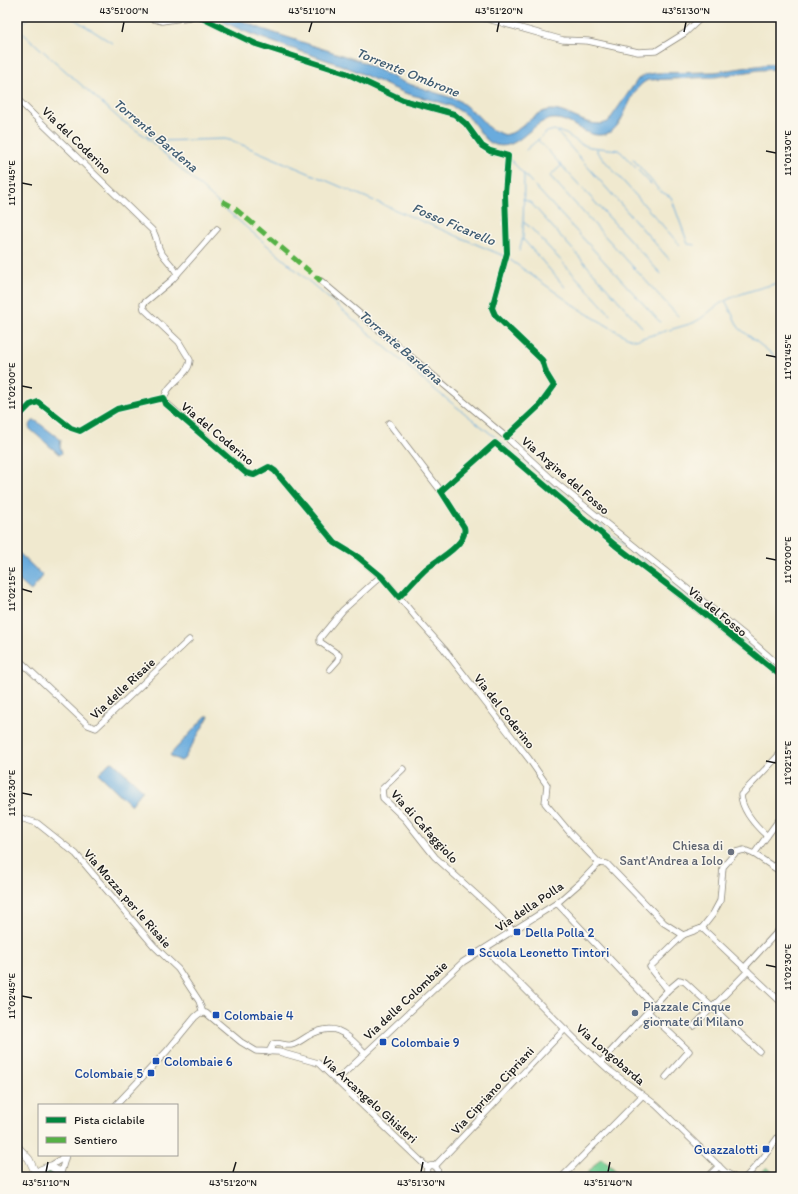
<svg xmlns="http://www.w3.org/2000/svg" width="798" height="1194" font-family="Itim,sans-serif">
	<style>
		.green { fill: #77d096; stroke: #4a7659 }
		.water { fill: #69abdd; stroke: #42647c }
		.lines { fill: none; stroke-linecap: round; stroke-linejoin: round }
		.stream { stroke: #69abdd; stroke-width: 1 }
		.minor-casing { stroke: #868276; stroke-width: 7 }
		.major-casing { stroke: #868276; stroke-width: 8 }
		.minor { stroke: #fff; stroke-width: 5.5 }
		.major { stroke: #fff; stroke-width: 7 }
		.quiet { stroke: #55b145; stroke-width: 5; stroke-dasharray: 10 5; stroke-linecap: butt }
		.cycleway-casing { stroke: #fbf7ec; stroke-width: 8 }
		.cycleway { stroke: #00873e; stroke-width: 6 }
		.ticks { fill: none; stroke: #1c1c1c; stroke-width: 1.5 }
		.worship-dot { fill: #6b7280; stroke: #fbf7ec; stroke-width: 1.5 }
		.transit-dot { fill: #1a4fb4; stroke: #fbf7ec; stroke-width: 1.5 }
		.service-dot { fill: #5c6f8a; stroke: #fbf7ec; stroke-width: 1.5 }
		.labels { text-anchor: middle; stroke-width: 3; stroke-linejoin: round; paint-order: stroke }
		.street-label { font-size: 13px; fill: #1c1c1c; stroke: #fbf7ec }
		.worship-label { font-size: 13px; fill: #5b616d; stroke: #fbf7ec; text-anchor: end }
		.transit-label { font-size: 13px; fill: #164399; stroke: #fbf7ec; text-anchor: start }
		.service-label { font-size: 13px; fill: #4e5e75; stroke: #fbf7ec; text-anchor: start }
		.water-label { font-size: 14px; font-style: italic; fill: #3f5c73; stroke: #fbf7ec }
		.neatline { fill: none; stroke: #1c1c1c; stroke-width: 1.5 }
		.ticks-label { font-size: 10px; text-anchor: middle; fill: #1c1c1c }
	</style>
	<rect width="100%" height="100%" fill="#fbf7ec"/>
	<filter id="ink" filterUnits="userSpaceOnUse"><feTurbulence type="fractalNoise" baseFrequency=".025" numOctaves="2"/><feDisplacementMap in="SourceGraphic" scale="8" xChannelSelector="R" yChannelSelector="G"/><feConvolveMatrix kernelMatrix="1 2 1 2 8 2 1 2 1" color-interpolation-filters="sRGB"/></filter>
	<filter id="wash" filterUnits="userSpaceOnUse"><feTurbulence type="fractalNoise" baseFrequency=".012" numOctaves="4" result="noise"/><feDisplacementMap in="SourceGraphic" scale="16" xChannelSelector="R" yChannelSelector="G"/><feGaussianBlur stdDeviation="0.9" result="paint"/><feColorMatrix in="noise" values="0 0 0 0 0 0 0 0 0 0 0 0 0 0 0 0 0 1.4 0 .05"/><feComposite in="paint" operator="in"/></filter>
	<g filter="url(#wash)">
		<rect width="100%" height="100%" fill="#f0e9cf"/>
		<g class="green">
			<path d="M601,1158L623,1177H584Z"/>
			<path d="M767,1167L776,1177H757Z"/>
			<path d="M46,1169L53,1170L58,1177H39L41,1172Z"/>
		</g>
		<g class="water">
			<path d="M214,17H233L262,29L360,61L403,82L458,100L476,114L490,129L505,135C523,132 532,111 551,110C570,110 588,130 608,122L638,79L644,75L656,73L715,72L777,63H781V69L759,70L716,77L648,80C627,89 627,127 606,134C585,140 572,117 552,119C531,121 519,151 496,145C483,142 477,124 467,116C462,112 457,109 451,106C437,100 420,98 405,93C382,84 361,72 338,64C296,49 253,38 214,17Z"/>
			<path d="M33,421H36L61,440L60,446L62,453L60,455L30,429L29,426Z"/>
			<path d="M17,551L43,576L31,591L17,579Z"/>
			<path d="M206,716H209L184,759L181,761L172,757L170,755Z"/>
			<path d="M113,762L143,790L131,805L99,774L109,763Z"/>
		</g>
		<g class="lines">
			<g class="stream">
				<path d="M71,17L112,43"/>
				<path d="M24,22L29,17"/>
				<path d="M17,28L121,120L145,136L224,208L434,389L500,441L629,549L781,672"/>
				<path d="M559,131L558,133L669,259"/>
				<path d="M146,136L160,141L225,139L233,141L504,256"/>
				<path d="M538,140L661,274"/>
				<path d="M597,149V152L680,245"/>
				<path d="M526,150L547,132L554,130L566,134L581,144L590,147L619,150L651,184"/>
				<path d="M510,159L660,322"/>
				<path d="M633,159L660,191L671,197L688,244L695,245"/>
				<path d="M562,165L550,176L678,316"/>
				<path d="M523,199L531,203L642,327"/>
				<path d="M523,222L530,227L610,314"/>
				<path d="M522,238L565,287"/>
				<path d="M519,251L523,237L524,174"/>
				<path d="M509,259L579,309L625,336L635,340L693,323C704,318 711,309 721,303C739,293 761,288 781,282"/>
				<path d="M726,302L739,328L781,361"/>
			</g>
		</g>
	</g>
	<g filter="url(#ink)">
		<g class="lines">
			<defs>
				<g id="minor">
					<path d="M147,17L162,21L190,17"/>
					<path d="M200,17L256,44L346,73L403,100L454,114L466,124L482,146L490,151L508,156L505,194L507,253L492,308L495,315L542,360L546,373L554,386L540,405L506,437"/>
					<path d="M481,17L563,40L588,41L638,52L656,51L685,33L702,17"/>
					<path d="M17,99L152,230C157,236 156,241 159,248C162,257 173,264 177,274"/>
					<path d="M217,229L172,280L143,304L144,309L179,342L190,360C189,377 165,383 164,401L246,473L254,475L269,467L275,471L335,543L358,557L385,580L419,621L444,649L529,759L547,785L545,803L571,834L599,863"/>
					<path d="M321,281L506,437L556,483L747,637L781,667"/>
					<path d="M389,423L441,491"/>
					<path d="M641,564L781,676"/>
					<path d="M399,597C408,588 417,577 427,568C437,560 469,543 464,527L441,491L495,443"/>
					<path d="M17,658L88,725L96,728L189,640"/>
					<path d="M330,669L338,660L339,655L320,642V638L343,610L381,576"/>
					<path d="M403,769L382,789L383,798L405,819L435,857L491,908L512,930"/>
					<path d="M17,817L37,823L76,854L154,946L178,969L199,1001L203,1013"/>
					<path d="M767,836C756,826 742,810 741,795L781,753"/>
					<path d="M754,854L778,821"/>
					<path d="M599,863L607,864L664,923L683,935"/>
					<path d="M774,867L781,859"/>
					<path d="M557,903L654,1006"/>
					<path d="M702,928L781,1002"/>
					<path d="M683,935L702,928L713,914L720,901L723,867L736,852L744,850L754,854L781,872"/>
					<path d="M487,948L490,954L578,1042L609,1070L656,1105L725,1172L734,1177"/>
					<path d="M744,968L781,928"/>
					<path d="M668,990L650,967L683,935"/>
					<path d="M648,1012L689,1051L666,1077"/>
					<path d="M694,1026L748,971"/>
					<path d="M269,1052L273,1044C280,1042 285,1046 291,1045C297,1044 303,1039 308,1036C336,1021 345,1033 364,1052"/>
					<path d="M601,1062L668,990L680,980L685,982L759,1051"/>
					<path d="M337,1080L463,962L557,903L581,882L599,863"/>
					<path d="M116,1105L167,1051L195,1017L200,1013H206L241,1042L256,1051L279,1052L318,1063L428,1168"/>
					<circle cx="432" cy="1171" r="5.5"/>
					<path d="M50,1166L60,1160L64,1155"/>
					<path d="M435,1166L565,1029"/>
					<path d="M60,1176L66,1155"/>
					<path d="M562,1177L642,1096"/>
					<path d="M708,1177L719,1166"/>
					<path d="M746,1177L763,1158L781,1133"/>
				</g>
				<g id="major">
					<path d="M17,1146L29,1159L37,1176"/>
					<path d="M37,1176L40,1170L50,1166L58,1171L60,1177"/>
				</g>
			</defs>
			<use href="#minor" class="minor-casing"/>
			<use href="#major" class="major-casing"/>
			<use href="#minor" class="minor"/>
			<use href="#major" class="major"/>
			<path class="quiet" d="M222,201L233,207L321,281"/>
			<defs>
				<g id="cycleway">
					<path d="M200,17L256,44L346,73L403,100L454,114L466,124L482,146L490,151L508,156L505,194L507,253L492,308L495,315L542,360L546,373L554,386L540,405L506,437"/>
					<path d="M17,418L30,405L38,402L71,428L80,431L117,409L164,398L166,404L246,473L254,475L269,467L275,471L335,543L358,557L381,576L399,597C408,588 417,577 427,568C437,560 469,543 464,527L441,491L495,443L615,545L682,596L781,676"/>
				</g>
			</defs>
			<use href="#cycleway" class="cycleway-casing"/>
			<use href="#cycleway" class="cycleway"/>
		</g>
	</g>
	<path class="ticks" d="M122,32L124,22M309,32L312,22M497,32L499,22M684,32L686,22M766,151L776,153M22,183L32,185M766,355L776,357M22,386L32,388M766,558L776,560M22,589L32,592M766,761L776,763M22,793L32,795M766,965L776,967M22,996L32,998M46,1172L48,1162M233,1172L236,1162M421,1172L423,1162M608,1172L610,1162"/>
	<circle class="worship-dot" cx="731" cy="852" r="4"/>
	<g class="transit-dot">
		<rect x="513" y="928" width="8" height="8" rx="2"/>
		<rect x="467" y="948" width="8" height="8" rx="2"/>
		<rect x="212" y="1011" width="8" height="8" rx="2"/>
		<rect x="379" y="1038" width="8" height="8" rx="2"/>
		<rect x="152" y="1057" width="8" height="8" rx="2"/>
		<rect x="147" y="1069" width="8" height="8" rx="2"/>
		<rect x="762" y="1145" width="8" height="8" rx="2"/>
	</g>
	<circle class="service-dot" cx="635" cy="1013" r="4"/>
	<g class="labels">
		<g class="street-label">
			<text transform="translate(77 140) rotate(44)" y="5">Via del Coderino</text>
			<text transform="translate(218 433) rotate(40)" y="5">Via del Coderino</text>
			<text transform="translate(566 475) rotate(41)" y="5">Via Argine del Fosso</text>
			<text transform="translate(718 611) rotate(39)" y="5">Via del Fosso</text>
			<text transform="translate(122 688) rotate(-43)" y="5">Via delle Risaie</text>
			<text transform="translate(505 711) rotate(52)" y="5">Via del Coderino</text>
			<text transform="translate(425 826) rotate(48)" y="5">Via di Cafaggiolo</text>
			<text transform="translate(128 898) rotate(49)" y="5">Via Mozza per le Risaie</text>
			<text transform="translate(529 906) rotate(-34)" y="5">Via della Polla</text>
			<text transform="translate(405 1000) rotate(-43)" y="5">Via delle Colombaie</text>
			<text transform="translate(611 1054) rotate(41)" y="5">Via Longobarda</text>
			<text transform="translate(492 1090) rotate(-47)" y="5">Via Cipriano Cipriani</text>
			<text transform="translate(370 1099) rotate(42)" y="5">Via Arcangelo Ghisleri</text>
		</g>
		<g class="worship-label">
			<text x="723" y="850">Chiesa di<tspan x="723" dy="15">Sant'Andrea a Iolo</tspan></text>
		</g>
		<g class="transit-label">
			<text x="525" y="937">Della Polla 2</text>
			<text x="479" y="957">Scuola Leonetto Tintori</text>
			<text x="224" y="1020">Colombaie 4</text>
			<text x="391" y="1047">Colombaie 9</text>
			<text x="164" y="1066">Colombaie 6</text>
			<text x="143" y="1078" text-anchor="end">Colombaie 5</text>
			<text x="758" y="1154" text-anchor="end">Guazzalotti</text>
		</g>
		<g class="service-label">
			<text x="643" y="1011">Piazzale Cinque<tspan x="643" dy="15">giornate di Milano</tspan></text>
		</g>
		<g class="water-label">
			<text transform="translate(408 72) rotate(22)" y="5">Torrente Ombrone</text>
			<text transform="translate(156 135) rotate(40)" y="5">Torrente Bardena</text>
			<text transform="translate(454 224) rotate(23)" y="5">Fosso Ficarello</text>
			<text transform="translate(401 347) rotate(41)" y="5">Torrente Bardena</text>
		</g>
	</g>
	<rect width="798" height="1194" fill="none" stroke="#fbf7ec" stroke-width="44"/>
	<rect x="38" y="1104" width="140" height="52" fill="#fbf7ec" stroke="#a29f99"/>
	<rect x="46" y="1117" width="20" height="6" fill="#00873e" stroke="#a29f99"/>
	<text x="74" y="1124" font-size="12" fill="#1c1c1c">Pista ciclabile</text>
	<rect x="46" y="1137" width="20" height="6" fill="#55b145" stroke="#a29f99"/>
	<text x="74" y="1144" font-size="12" fill="#1c1c1c">Sentiero</text>
	<rect x="22" y="22" width="754" height="1150" class="neatline"/>
	<g class="ticks-label">
		<text x="124" y="14">43°51'00"N</text>
		<text x="312" y="14">43°51'10"N</text>
		<text x="499" y="14">43°51'20"N</text>
		<text x="686" y="14">43°51'30"N</text>
		<text transform="translate(787 153) rotate(-90)" y="4">11°01'30"E</text>
		<text transform="translate(11 183) rotate(-90)" y="4">11°01'45"E</text>
		<text transform="translate(787 357) rotate(-90)" y="4">11°01'45"E</text>
		<text transform="translate(11 386) rotate(-90)" y="4">11°02'00"E</text>
		<text transform="translate(787 560) rotate(-90)" y="4">11°02'00"E</text>
		<text transform="translate(11 589) rotate(-90)" y="4">11°02'15"E</text>
		<text transform="translate(787 763) rotate(-90)" y="4">11°02'15"E</text>
		<text transform="translate(11 793) rotate(-90)" y="4">11°02'30"E</text>
		<text transform="translate(787 967) rotate(-90)" y="4">11°02'30"E</text>
		<text transform="translate(11 996) rotate(-90)" y="4">11°02'45"E</text>
		<text x="46" y="1186">43°51'10"N</text>
		<text x="233" y="1186">43°51'20"N</text>
		<text x="421" y="1186">43°51'30"N</text>
		<text x="608" y="1186">43°51'40"N</text>
	</g>
</svg>
